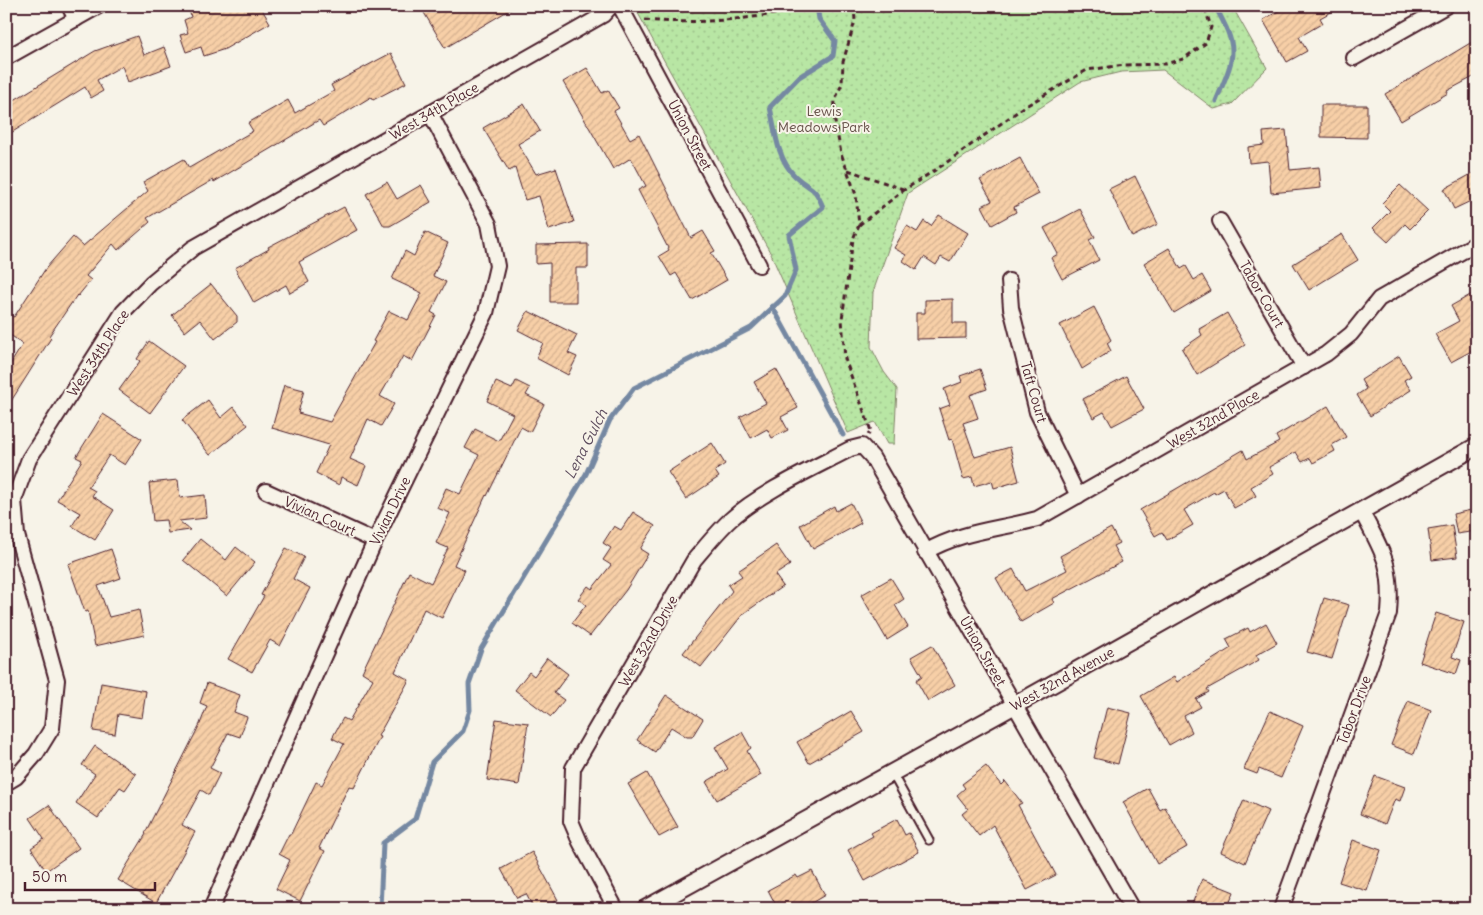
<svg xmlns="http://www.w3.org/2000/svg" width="1483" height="915" font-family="Delius,sans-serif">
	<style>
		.grass { fill: url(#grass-dots); stroke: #818268 }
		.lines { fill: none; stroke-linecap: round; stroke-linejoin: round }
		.stream { stroke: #7588a2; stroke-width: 5 }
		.building { fill: url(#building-hatch); stroke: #4a1f2b }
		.service-casing { stroke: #4a1f2b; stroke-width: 11 }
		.minor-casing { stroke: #4a1f2b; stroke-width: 18 }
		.tertiary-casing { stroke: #4a1f2b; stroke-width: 20 }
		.path { stroke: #4a1f2b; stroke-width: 3; stroke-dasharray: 5 4; stroke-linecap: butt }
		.service { stroke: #f7f3e8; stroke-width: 7 }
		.minor { stroke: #f7f3e8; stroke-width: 14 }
		.tertiary { stroke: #f7f3e8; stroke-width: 16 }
		.labels { text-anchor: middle; stroke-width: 4; stroke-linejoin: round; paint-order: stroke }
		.street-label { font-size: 14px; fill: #4a1f2b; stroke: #f7f3e8 }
		.park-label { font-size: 14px; fill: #665149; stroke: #f7f3e8 }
		.water-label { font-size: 15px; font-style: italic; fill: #5c4b5d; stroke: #f7f3e8 }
	</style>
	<defs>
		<pattern id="grass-dots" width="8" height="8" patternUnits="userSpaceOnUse" patternTransform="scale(1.25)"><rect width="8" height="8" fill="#b8e6a4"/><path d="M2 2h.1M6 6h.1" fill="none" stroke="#a0c58d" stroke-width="1.8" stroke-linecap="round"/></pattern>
		<pattern id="building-hatch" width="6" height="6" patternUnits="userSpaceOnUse" patternTransform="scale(1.25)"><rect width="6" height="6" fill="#f7cfa7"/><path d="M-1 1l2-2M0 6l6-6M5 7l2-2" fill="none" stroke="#d5b190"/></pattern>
	</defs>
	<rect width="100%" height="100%" fill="#f7f3e8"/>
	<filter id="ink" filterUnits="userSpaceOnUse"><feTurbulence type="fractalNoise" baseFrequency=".02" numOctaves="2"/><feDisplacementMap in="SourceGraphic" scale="10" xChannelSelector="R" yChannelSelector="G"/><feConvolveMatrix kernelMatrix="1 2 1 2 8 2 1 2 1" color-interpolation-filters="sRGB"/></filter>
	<g filter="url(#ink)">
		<path class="grass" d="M634,6H1232L1267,68L1232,104L1214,109L1163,70L1121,72L1080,82L908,193L873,292L871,347L884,372L897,389L894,444H887L875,422L848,433L771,254Z"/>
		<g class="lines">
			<g class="stream">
				<path d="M1215,6C1240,51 1235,55 1216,101"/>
				<path d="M772,306L843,435"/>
				<path d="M380,909L383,843L415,819L432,762L463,731L470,710L469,684L481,649L586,474L610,420L634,388L751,328L785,296L796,270L789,235L823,207C813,183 811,191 795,176C777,159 775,130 770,107L799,77L833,56L835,41L819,19L817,6"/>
			</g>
		</g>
		<g class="building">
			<path d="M188,6H260L270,23L225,49L204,56L201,47L186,52L180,35L188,33L184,20L191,17Z"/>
			<path d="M420,6H516L445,48Z"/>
			<path d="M1287,6H1342L1320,18L1323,23L1299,37L1307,51L1287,62L1263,20Z"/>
			<path d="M137,36L144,55L164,47L171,66L128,82L122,66L97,80L103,91L91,98L85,87L6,136V105L95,51Z"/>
			<path d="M1477,39V75L1447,91L1448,93L1401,121L1385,94Z"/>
			<path d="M391,53L406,83L373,100L371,97L323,126L319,120L214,182L213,180L147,218L150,222L118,250L113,244L86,276L91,280L78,296L77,295L49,336L51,338L6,409V371L23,344L6,332V312L14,317L46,268L73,237L83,246L148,191L143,182L184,159L189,168L253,131L248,123L288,100L295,113L334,91L331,85Z"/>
			<path d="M587,68L602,93L608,90L619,108L614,111L630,139L639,134L691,238L703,231L715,251L711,253L727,280L692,300L676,273L671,276L659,256L669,250L638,190L646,186L631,158L613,169L563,82Z"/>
			<path d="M524,104L540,131L518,144L536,174L556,168L574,222L549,230L539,196L525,200L515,168L509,171L483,128Z"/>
			<path d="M1321,105H1367V138L1321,137Z"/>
			<path d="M1286,130L1290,170L1319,167L1321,188L1271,193L1268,161L1249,163L1248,147L1264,145L1263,132Z"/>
			<path d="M1020,158L1039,194L1014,207L1016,212L992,225L982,206L992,201L980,180Z"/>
			<path d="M1477,171V198L1454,209L1444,189Z"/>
			<path d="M1135,176L1158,224L1132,237L1109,189Z"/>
			<path d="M387,182L397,199L421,185L431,202L390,226H384L366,194Z"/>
			<path d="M1400,185L1428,211L1410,229L1405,224L1388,242L1373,228L1390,211L1382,203Z"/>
			<path d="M344,207L357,230L299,262L309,282L290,293L286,285L254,303L235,268L269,249L268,247Z"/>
			<path d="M1080,209L1095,237L1089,240L1099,260L1062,279L1051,258L1058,254L1044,228Z"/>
			<path d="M939,215L968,233L950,262L941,257L936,265L924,257L916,270L903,261L906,255L894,248L907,226L917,232L924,221L931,226Z"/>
			<path d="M425,232L448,243L433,276L446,282L431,312L436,315L412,361L403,356L380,396L394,404L381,426L368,419L350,459L366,466L358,485L341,477L339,485L316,473L329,445L272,428L284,385L304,390L298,413L330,422L375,342L373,341L389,311L408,320L422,293L392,279L405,251L414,256Z"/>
			<path d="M1342,234L1358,260L1309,290L1293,264Z"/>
			<path d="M588,244V268H576V302H550V263L536,264V245Z"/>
			<path d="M1169,248L1181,269L1186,266L1194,280L1202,275L1211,291L1174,313L1144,263Z"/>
			<path d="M211,284L237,316V322L215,339L200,320L185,332L172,315Z"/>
			<path d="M1472,294L1477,304V348L1451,362L1435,334L1459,321L1451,306Z"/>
			<path d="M953,299V323H966V338L916,339V313H925V300Z"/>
			<path d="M1094,307L1111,340L1107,343L1111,351L1082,369L1060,325Z"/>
			<path d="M528,311L577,335L568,353L577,357L568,375L536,358L543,343L518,330Z"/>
			<path d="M1227,313L1245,345L1197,375L1182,349L1202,335L1199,329Z"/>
			<path d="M149,341L184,366L150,413L119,390L140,361L137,359Z"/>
			<path d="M1399,356L1411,376L1404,380L1411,390L1370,416L1357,395L1366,389L1361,380Z"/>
			<path d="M776,369L798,408L781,417L788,430L772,438L767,429L751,438L740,417L766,403L754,382Z"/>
			<path d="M980,369L987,389L970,395L978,418L963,423L975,457L1010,447L1019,481L994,488L992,481L974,486L972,477L963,479L952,439L949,440L939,409L950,405L944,389L962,382L960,376Z"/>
			<path d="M1126,376L1144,409L1112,426L1104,412L1093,418L1083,399Z"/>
			<path d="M516,381L530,388L526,395L544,404L530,432L521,427L487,496L486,495L454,565L465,570L442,618L424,609L395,672L409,680L378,736L380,737L354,788L349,786L319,848L325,851L300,901L276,889L290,860L279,854L289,834H291L316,782L322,785L344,744L332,738L343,718L349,721L373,679L362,672L409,572L431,583L448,548L436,543L450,513L437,508L446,488L460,494L479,455L465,448L475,429L499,441L513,414L487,401L496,382L512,389Z"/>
			<path d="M208,400L221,418L234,407L248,425L210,455L182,420Z"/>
			<path d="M1328,406L1346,437L1332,445L1335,451L1313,463L1310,458L1302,462L1296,452L1269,467L1273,474L1251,487L1256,496L1234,508L1224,489L1215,494L1214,492L1184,510L1193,525L1167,540L1162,532L1155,536L1140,510L1243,450L1247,459L1279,442L1276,436Z"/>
			<path d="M103,414L142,439L125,465L109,455L88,487L95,491L92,496L114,510L95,540L72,526L80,513L57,500L82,460L76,457Z"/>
			<path d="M712,443L725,464L715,471L719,477L686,499L668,472Z"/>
			<path d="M178,480L180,498L205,495L207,518L179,521L190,530L168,533L166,520L153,521L149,483Z"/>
			<path d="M851,503L861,523L813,549L800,525L834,506L836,511Z"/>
			<path d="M1471,510L1476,531L1457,534L1453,514Z"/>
			<path d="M633,512L655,526L640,549L648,554L626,590L590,636L572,623L586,605L578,599L588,586L592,589L611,565L603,560L611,548L603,543L614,526L621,530Z"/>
			<path d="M1452,525L1457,557L1432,560L1428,529Z"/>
			<path d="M1111,528L1119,543L1113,546L1122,562L1052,599L1054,603L1021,622L996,578L1013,569L1025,591L1067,570L1060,556Z"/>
			<path d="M200,539L226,560L236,547L255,562L227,596L183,560Z"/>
			<path d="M776,545L790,565L775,575L783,586L743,614L701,667L683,653L732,591L728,585L742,576L738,571Z"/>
			<path d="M286,548L304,557L293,579L310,588L280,646L270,640L252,672L228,659L264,596L261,595Z"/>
			<path d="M111,549L121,578L98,586L109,617L139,610L144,635L95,646L88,611L85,612L68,564Z"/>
			<path d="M891,578L904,599L895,605L908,627L887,640L861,595Z"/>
			<path d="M1324,598L1349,605L1332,659L1307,652Z"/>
			<path d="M1436,613L1464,622L1452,657L1461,660L1456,674L1420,662Z"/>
			<path d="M1266,623L1277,643L1256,655L1259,660L1207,689L1209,692L1196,699L1201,707L1184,716L1192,732L1169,745L1141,696L1174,677L1177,682L1231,648L1226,639L1248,628L1250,632Z"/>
			<path d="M932,645L955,685L928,701L916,680L922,676L911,657Z"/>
			<path d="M547,658L568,674L554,693L564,700L551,717L515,690L529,672L534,676Z"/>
			<path d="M101,683L146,691L142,718L118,714L115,734L93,731Z"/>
			<path d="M207,683L240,695L234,712L247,717L240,737L228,733L210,768L220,773L209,795L201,790L182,825L195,832L156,903L118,880L146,834L145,833L200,724L207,706L200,703Z"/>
			<path d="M666,695L703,719L692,737H687L671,727L655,752L637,740Z"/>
			<path d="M1408,701L1431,710L1414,754L1391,745Z"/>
			<path d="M1107,707L1131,713L1118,764L1094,758Z"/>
			<path d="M851,711L864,732L809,763L797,742Z"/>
			<path d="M1270,711L1303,726L1281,778L1259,769L1257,774L1244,769Z"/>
			<path d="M496,719L528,723L519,785L487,780Z"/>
			<path d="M742,732L751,748L747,751L761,775L717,800L706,782L728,769L715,747Z"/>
			<path d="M95,746L136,774L125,790L120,787L98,818L76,803L95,774L82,765Z"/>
			<path d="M986,766L1001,785L1005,781L1022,803L1018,805L1056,875L1027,890L993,825L979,836L962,814L968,809L957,795L965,788L962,784Z"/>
			<path d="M647,773L678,827L659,837L628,784Z"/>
			<path d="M1375,776L1405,787L1400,801L1395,799L1385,824L1360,814Z"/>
			<path d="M1148,788L1160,810L1165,807L1187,847L1157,864L1123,802Z"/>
			<path d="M1244,800L1268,811L1245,863L1221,852Z"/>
			<path d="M49,805L79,848L46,871L31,848L44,839L30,818Z"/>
			<path d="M897,819L905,835L909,833L919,852L865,881L848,850L873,836L871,833Z"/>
			<path d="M1353,840L1381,850L1367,891L1339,882Z"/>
			<path d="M532,852L558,900L542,909H534L526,894L517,898L501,869Z"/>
			<path d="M812,871L825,895L801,909H778L768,890L796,875L798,878Z"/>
			<path d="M1202,879L1234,892L1227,909H1190Z"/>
		</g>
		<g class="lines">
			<defs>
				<path id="service" d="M892,773L929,840"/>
				<g id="minor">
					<path d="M69,6L76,19"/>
					<path d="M620,6L759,265"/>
					<path d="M6,58L99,6"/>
					<path d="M1354,58L1446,6"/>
					<path d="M1220,221L1304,367"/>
					<path d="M1009,281L1011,308L1037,412L1078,496"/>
					<path d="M266,491L375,541"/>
					<path d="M925,552C962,531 996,530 1037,519L1326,354L1351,334L1379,299L1477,243"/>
					<path d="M6,783L16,777L36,754L52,728L57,680L17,535L14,500L29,459L123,312L151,283L193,248L603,15L611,6"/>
					<path d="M211,909L375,541L486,313L497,266L489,224L430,113"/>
					<path d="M616,909L580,842L571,821L573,768L694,560C706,546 717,532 730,520C761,492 812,469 850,449L862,446L872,457L1132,909"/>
					<path d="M1281,909L1389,613C1393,566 1383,552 1361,511"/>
				</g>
				<path id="tertiary" d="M645,909L1015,705L1477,446"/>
			</defs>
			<use href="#service" class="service-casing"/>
			<use href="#minor" class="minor-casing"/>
			<use href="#tertiary" class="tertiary-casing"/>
			<g class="path">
				<path d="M854,6L855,21L843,62L842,84L835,100L834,117L841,153L856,195L859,225L853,239L842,319L845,359L871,431L868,435"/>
				<path d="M645,20C702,25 762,18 817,6"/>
				<path d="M848,170L903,189"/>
				<path d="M859,225L904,190L943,165L1024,107L1087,70L1125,65L1165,64L1183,59L1206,43L1211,27L1204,6"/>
			</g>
			<use href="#service" class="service"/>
			<use href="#minor" class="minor"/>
			<use href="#tertiary" class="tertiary"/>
		</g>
	</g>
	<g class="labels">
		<g class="street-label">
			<text transform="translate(434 111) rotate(-30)" y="5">West 34th Place</text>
			<text transform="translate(690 135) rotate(62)" y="5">Union Street</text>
			<text transform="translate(1262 294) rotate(60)" y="5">Tabor Court</text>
			<text transform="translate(98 353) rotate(-57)" y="5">West 34th Place</text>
			<text transform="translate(1034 392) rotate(74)" y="5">Taft Court</text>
			<text transform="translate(1213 419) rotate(-30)" y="5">West 32nd Place</text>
			<text transform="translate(390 511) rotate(-64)" y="5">Vivian Drive</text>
			<text transform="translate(320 516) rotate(24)" y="5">Vivian Court</text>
			<text transform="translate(648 641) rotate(-60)" y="5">West 32nd Drive</text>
			<text transform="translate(983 651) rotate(60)" y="5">Union Street</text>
			<text transform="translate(1062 679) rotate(-29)" y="5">West 32nd Avenue</text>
			<text transform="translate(1354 710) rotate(-70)" y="5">Tabor Drive</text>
		</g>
		<g class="park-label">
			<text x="824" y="116">Lewis<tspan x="824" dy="16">Meadows Park</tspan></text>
		</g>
		<g class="water-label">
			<text transform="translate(586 444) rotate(-63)" y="5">Lena Gulch</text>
		</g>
	</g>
	<rect width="1483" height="915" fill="none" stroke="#f7f3e8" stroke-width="25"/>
	<rect x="12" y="12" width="1458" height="890" fill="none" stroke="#4a1f2b" stroke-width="2" filter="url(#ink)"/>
	<path d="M25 882v8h130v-8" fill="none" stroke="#4a1f2b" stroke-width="2.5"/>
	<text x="32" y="882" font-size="15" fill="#4a1f2b" stroke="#f7f3e8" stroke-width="4" paint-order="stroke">50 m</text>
</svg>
